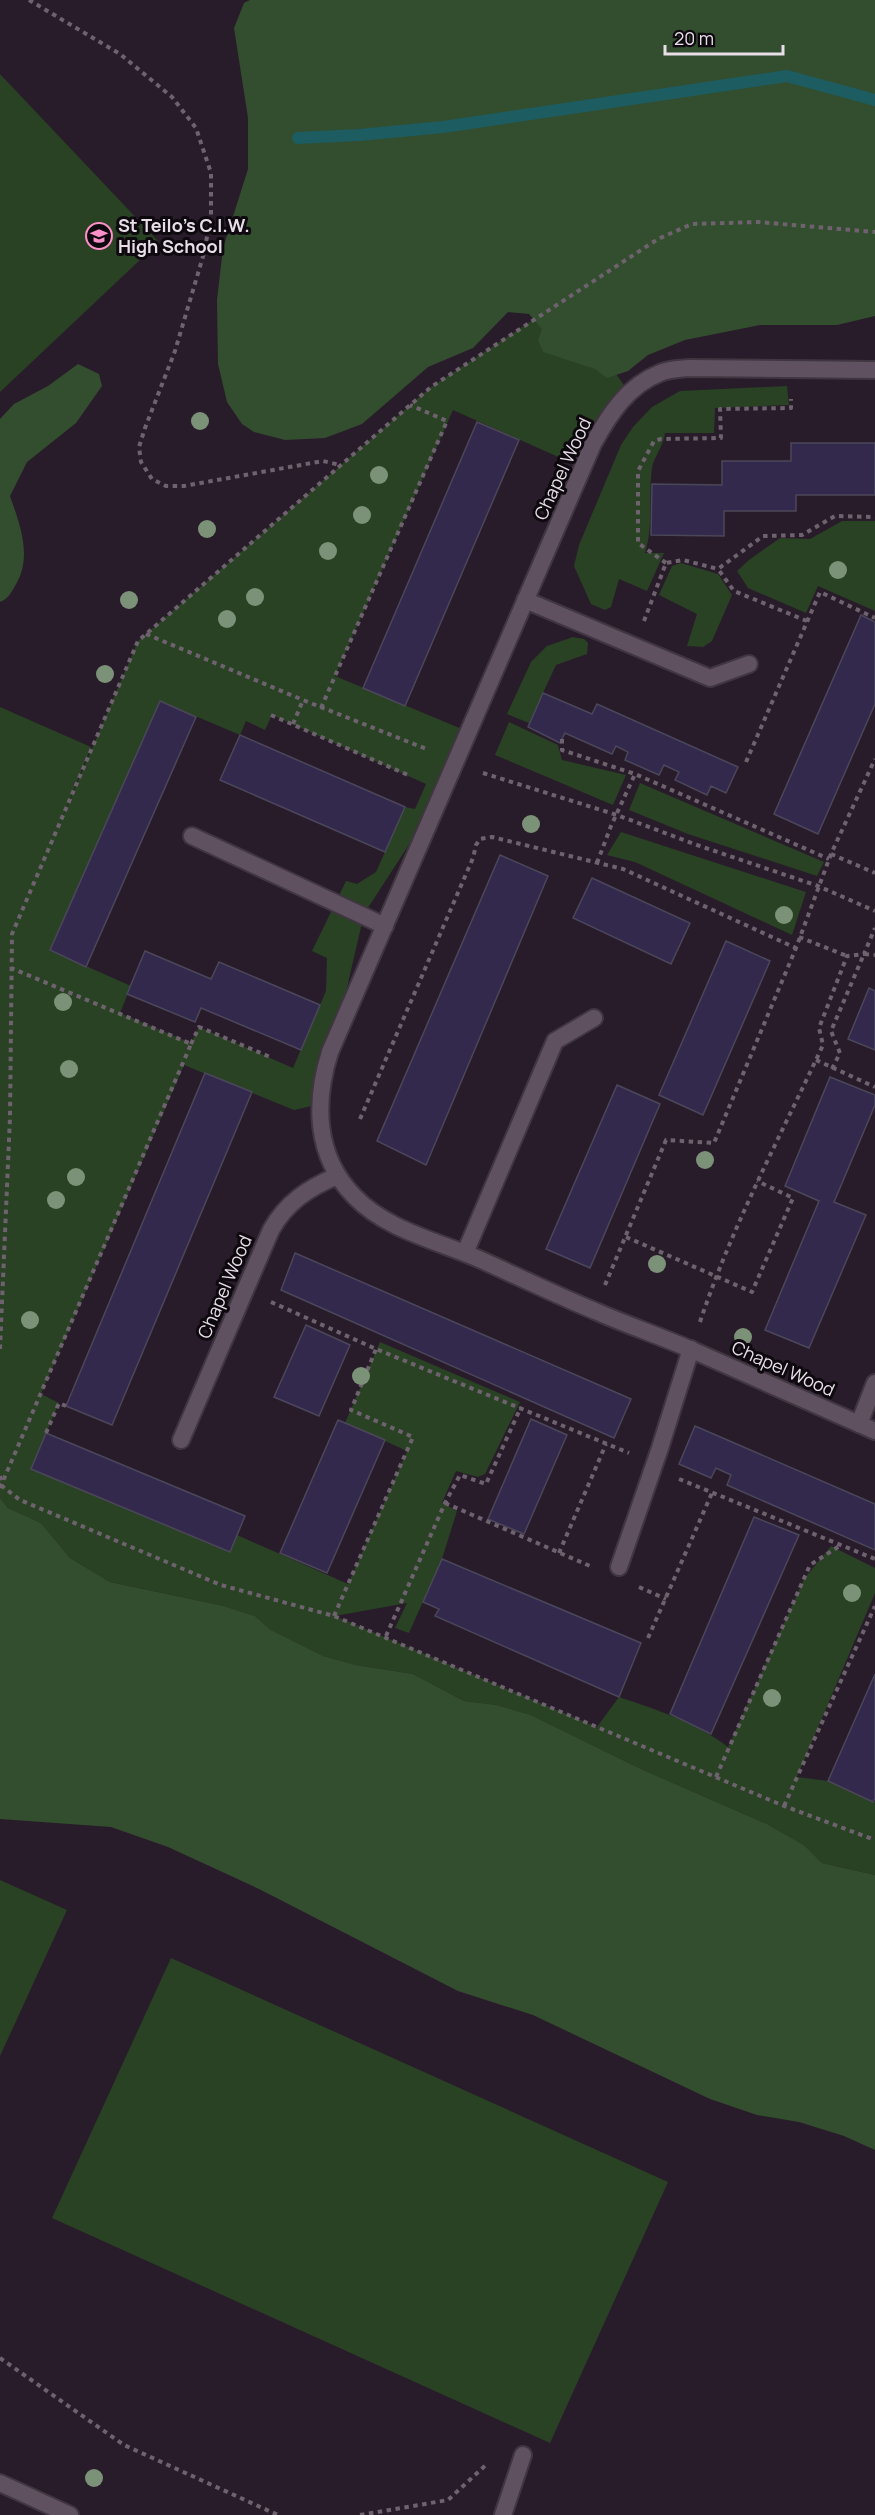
<svg xmlns="http://www.w3.org/2000/svg" width="875" height="2515" font-family="Manrope,sans-serif">
	<style>
		.green { fill: #284223; fill-rule: evenodd }
		.forest { fill: #334e2e }
		.lines { fill: none; stroke-linecap: round; stroke-linejoin: round }
		.stream { stroke: #1d5c60; stroke-width: 12 }
		.building { fill: #33294d; stroke: #4b475a; stroke-width: 1.5 }
		.service-casing { stroke: #403641; stroke-width: 20 }
		.minor-casing { stroke: #403641; stroke-width: 20 }
		.path { stroke: #6e626f; stroke-width: 4; stroke-dasharray: 4.5 4.5; stroke-linecap: butt }
		.service { stroke: #605161; stroke-width: 16 }
		.minor { stroke: #605161; stroke-width: 16 }
		.tree { fill: #7c9278 }
		.labels { text-anchor: middle; stroke-width: 6; stroke-linejoin: round; paint-order: stroke }
		.poi-label { font-size: 18px; font-weight: bold; fill: #e7dee8; stroke: #0e090f; text-anchor: start }
		.street-label { font-size: 18px; fill: #e7dee8; stroke: #0e090f }
	</style>
	<rect width="100%" height="100%" fill="#291c2a"/>
	<g class="green">
		<path d="M0,74L159,242L0,392Z"/>
		<path d="M563,300L629,392L583,468L453,410L335,676L469,732L443,792L364,914L320,1104L294,1110L184,1065L41,1394L59,1403L31,1469L229,1552L237,1535L348,1584L407,1451L345,1423L380,1342L520,1402L485,1474L478,1477L456,1471L442,1503L457,1511L442,1559L409,1633L395,1628L407,1603L335,1616L597,1727L619,1697C657,1710 696,1722 728,1747L804,1579L831,1546L875,1568V1593L797,1777L828,1781L875,1802V1875L822,1863L804,1845L767,1824L641,1769L531,1715L497,1705L464,1701L413,1674L356,1665L323,1656L271,1630L255,1616L224,1606L110,1582L70,1558L41,1523L8,1508L0,1498V707L91,747L58,828L138,641L431,387ZM160,701L240,735L246,721L265,730L272,715L426,784L415,809L405,807L376,872L357,884L346,881L312,951L327,958L326,991L293,1068L199,1027L191,1043L120,1013L131,986L50,950Z"/>
		<path d="M787,386L789,405L715,408L714,433H665C664,446 654,456 652,468C648,497 654,524 645,553H664L647,591L619,579L611,607L605,610L591,604L574,566L579,545L621,445L633,427L652,407L680,391Z"/>
		<path d="M842,521H875V611L818,586L806,613L748,588L737,571L749,560L780,538L810,539Z"/>
		<path d="M681,563L718,574L732,595L712,641L703,647L687,646L697,614L659,595L672,566Z"/>
		<path d="M573,637L584,639L588,643L587,654L556,665L529,723L507,714L531,662L547,646Z"/>
		<path d="M509,722L558,745L562,760L626,775L613,805L495,755Z"/>
		<path d="M640,783L824,862L817,876L688,834L629,810Z"/>
		<path d="M621,832L806,892L792,935L635,862L607,855Z"/>
		<path d="M0,1880L67,1910L0,2056Z"/>
		<path d="M171,1958L668,2182L550,2443L52,2218Z"/>
	</g>
	<g class="forest">
		<path d="M250,0H875V316L837,325H760L685,340L648,355L628,371L607,378L595,369L543,352L538,340L542,329L529,314L508,312L473,348L428,367L362,424L325,438L285,440L254,432L242,424L227,402L218,364L217,300L223,248L248,169V118L234,28L244,3Z"/>
		<path d="M78,364L99,374L102,386L76,423L27,462L10,496C20,525 33,557 15,586C11,593 8,599 0,602V419L14,404L48,386Z"/>
		<path d="M0,1498L8,1508L41,1523L70,1558L110,1582L224,1606L255,1616L271,1630L323,1656L356,1665L413,1674L464,1701L497,1705L531,1715L641,1769L767,1824L804,1845L822,1863L875,1875V2150L844,2136L799,2122L757,2115L710,2099L533,2015L458,1991L259,1889L168,1847L111,1827L0,1819Z"/>
	</g>
	<g class="lines">
		<path class="stream" d="M298,138L359,135L443,127L787,76L875,100"/>
	</g>
	<g class="building">
		<path d="M477,422L519,440L405,706L363,688Z"/>
		<path d="M791,443H875V495H796V511H724V536L651,535L652,484L722,485V461H791Z"/>
		<path d="M861,615L875,622V704L818,834L774,814Z"/>
		<path d="M543,693L592,714L597,704L738,767L726,793L711,786L707,795L675,780L679,772L664,765L659,775L625,760L628,752L616,746L612,754L565,733L560,743L528,727Z"/>
		<path d="M160,701L196,717L86,967L50,950Z"/>
		<path d="M240,735L405,807L385,852L220,780Z"/>
		<path d="M500,855L548,876L426,1165L377,1141Z"/>
		<path d="M592,878L690,923L671,964L573,918Z"/>
		<path d="M726,941L770,961L703,1115L659,1095Z"/>
		<path d="M145,951L211,979L219,962L320,1005L301,1050L201,1008L195,1022L127,994Z"/>
		<path d="M869,988L875,991V1050L848,1039Z"/>
		<path d="M205,1073L252,1092L112,1425L66,1406Z"/>
		<path d="M830,1077L875,1095V1105L834,1202L866,1215L809,1348L765,1330L819,1201L785,1186Z"/>
		<path d="M617,1085L660,1104L590,1268L546,1249Z"/>
		<path d="M295,1253L631,1399L614,1438L281,1290Z"/>
		<path d="M306,1325L350,1345L319,1416L274,1397Z"/>
		<path d="M531,1419L567,1435L524,1534L488,1519Z"/>
		<path d="M338,1420L385,1440L327,1573L280,1553Z"/>
		<path d="M695,1426L875,1504V1550L727,1485L731,1475L716,1468L711,1478L679,1464Z"/>
		<path d="M46,1433L245,1516L230,1552L31,1469Z"/>
		<path d="M754,1517L799,1535L711,1734L670,1714Z"/>
		<path d="M442,1559L641,1643L619,1697L435,1616L439,1609L423,1602Z"/>
		<path d="M875,1674V1798L873,1802L828,1781Z"/>
	</g>
	<g class="lines">
		<defs>
			<path id="service" d="M503,2515L523,2455"/>
			<g id="minor">
				<path d="M875,370L689,368C680,369 669,369 660,373C627,386 609,415 593,444L330,1052C314,1102 315,1156 354,1196C386,1230 438,1241 479,1259C517,1276 556,1295 595,1311C627,1325 660,1336 692,1350C753,1377 814,1404 875,1431"/>
				<path d="M525,600L710,678L749,664"/>
				<path d="M192,836L385,926"/>
				<path d="M465,1253L555,1041L594,1018"/>
				<path d="M859,1424L875,1383"/>
				<path d="M181,1440L271,1230C286,1203 308,1188 337,1176"/>
				<path d="M619,1567L660,1448L691,1349"/>
				<path d="M0,2483L70,2515"/>
			</g>
		</defs>
		<use href="#service" class="service-casing"/>
		<use href="#minor" class="minor-casing"/>
		<g class="path">
			<path d="M29,0L120,54L172,97L196,128L211,173V215L204,253L175,351L145,428L139,447L141,462L152,479L166,486H184L323,461L340,465"/>
			<path d="M666,563L638,543V471L654,441L661,439L721,438L720,409L791,408V399"/>
			<path d="M644,621L666,563L683,560L718,569"/>
			<path d="M807,621L734,591L718,569L763,536L802,535L835,516L875,517"/>
			<path d="M146,634L303,700L429,750"/>
			<path d="M321,708L447,421L410,405"/>
			<path d="M271,715L408,775"/>
			<path d="M293,724L303,700"/>
			<path d="M562,739V750L635,774L829,859"/>
			<path d="M746,762L820,592L875,618"/>
			<path d="M483,773L617,815L697,845L818,886L875,911"/>
			<path d="M831,854L875,873"/>
			<path d="M597,863L611,826L635,774"/>
			<path d="M799,937L847,956"/>
			<path d="M191,1044L199,1027L270,1057"/>
			<path d="M816,1060L875,1087"/>
			<path d="M832,1069L840,1053L831,1031L864,954L875,955"/>
			<path d="M360,1119L473,858L476,845L480,839L492,837L623,869L796,948"/>
			<path d="M626,1237L752,1292L793,1198L757,1181"/>
			<path d="M605,1285L666,1140L714,1143L796,948L831,854L875,759"/>
			<path d="M271,1302L376,1349L629,1453"/>
			<path d="M700,1322C732,1226 780,1137 823,1045L819,1028L847,956L864,954L875,928"/>
			<path d="M0,1349L10,1117L12,934L138,641L431,387L658,239L692,224L758,222L875,232"/>
			<path d="M46,1433L59,1403L66,1406"/>
			<path d="M0,1476L2,1486L20,1500L221,1585L334,1616L784,1806L875,1840"/>
			<path d="M679,1479L875,1559"/>
			<path d="M0,1488L191,1044L11,968"/>
			<path d="M445,1503L590,1566"/>
			<path d="M559,1553L606,1444"/>
			<path d="M639,1587L666,1599"/>
			<path d="M334,1616L413,1437L351,1410L376,1349"/>
			<path d="M386,1636L445,1503L460,1475L486,1484L521,1407"/>
			<path d="M648,1638L712,1493"/>
			<path d="M716,1777L810,1565L841,1545"/>
			<path d="M784,1806L875,1606"/>
			<path d="M0,2358L124,2445L278,2515"/>
			<path d="M360,2515L448,2500L488,2463"/>
		</g>
		<use href="#service" class="service"/>
		<use href="#minor" class="minor"/>
	</g>
	<g class="tree">
		<circle cx="200" cy="421" r="9"/>
		<circle cx="379" cy="475" r="9"/>
		<circle cx="362" cy="515" r="9"/>
		<circle cx="207" cy="529" r="9"/>
		<circle cx="328" cy="551" r="9"/>
		<circle cx="838" cy="570" r="9"/>
		<circle cx="255" cy="597" r="9"/>
		<circle cx="129" cy="600" r="9"/>
		<circle cx="227" cy="619" r="9"/>
		<circle cx="105" cy="674" r="9"/>
		<circle cx="531" cy="824" r="9"/>
		<circle cx="784" cy="915" r="9"/>
		<circle cx="63" cy="1002" r="9"/>
		<circle cx="69" cy="1069" r="9"/>
		<circle cx="705" cy="1160" r="9"/>
		<circle cx="76" cy="1177" r="9"/>
		<circle cx="56" cy="1200" r="9"/>
		<circle cx="657" cy="1264" r="9"/>
		<circle cx="30" cy="1320" r="9"/>
		<circle cx="743" cy="1337" r="9"/>
		<circle cx="361" cy="1376" r="9"/>
		<circle cx="852" cy="1593" r="9"/>
		<circle cx="772" cy="1698" r="9"/>
		<circle cx="94" cy="2478" r="9"/>
	</g>
	<defs>
		<symbol id="school-ring" viewBox="-11 -11 22 22"><circle r="9.5" fill="#0e090f" stroke="#fb8fc6" stroke-width="1.5"/><path d="M0-5L7-2L0 1L-7-2ZM-4 1L0 2.5L4 1V4Q0 6-4 4Z" fill="#fb8fc6"/></symbol>
	</defs>
	<g fill-rule="evenodd">
		<use href="#school-ring" x="84" y="221" width="30" height="30"/>
	</g>
	<g class="labels">
		<g class="poi-label">
			<text x="118" y="232">St Teilo's C.I.W.<tspan x="118" dy="21">High School</tspan></text>
		</g>
		<g class="street-label">
			<text transform="translate(563 469) rotate(-65)" y="6">Chapel Wood</text>
			<text transform="translate(225 1287) rotate(-67)" y="6">Chapel Wood</text>
			<text transform="translate(783 1369) rotate(24)" y="6">Chapel Wood</text>
		</g>
	</g>
	<path d="M665 45v9h118v-9" fill="none" stroke="#e7dee8" stroke-width="3"/>
	<text x="674" y="45" font-size="18" fill="#e7dee8" stroke="#0e090f" stroke-width="4.5" paint-order="stroke">20 m</text>
</svg>
